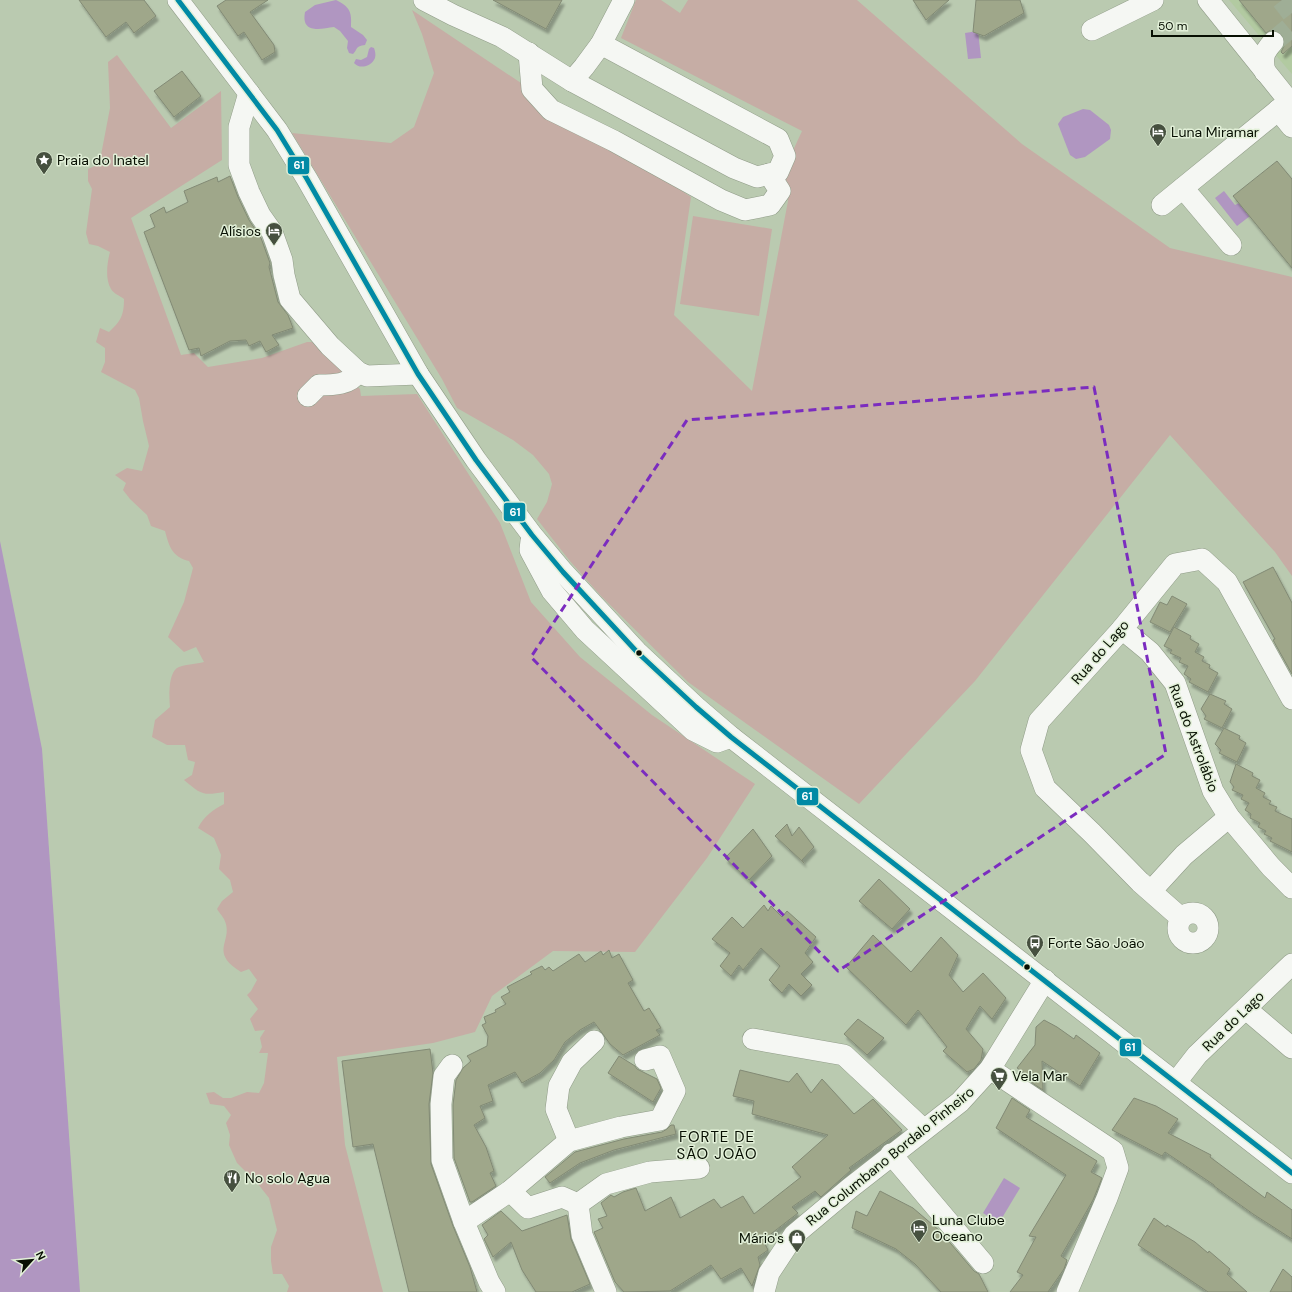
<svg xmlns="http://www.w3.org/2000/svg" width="1292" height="1292" font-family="'DM Sans',sans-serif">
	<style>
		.built { fill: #b2caa1 }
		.green { fill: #c6ada5 }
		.water { fill: #b096c1 }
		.building { fill: #9fa78a; stroke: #828a75; filter: url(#shadow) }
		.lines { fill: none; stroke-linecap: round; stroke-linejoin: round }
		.minor-tunnel { stroke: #9fae96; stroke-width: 21; stroke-dasharray: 21 10; stroke-linecap: butt }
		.minor-casing { stroke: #909c88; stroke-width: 22 }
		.minor { stroke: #f5f7f3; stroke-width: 21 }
		.bus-1-casing { stroke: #e2f0d8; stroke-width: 8 }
		.bus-1 { stroke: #018aa5; stroke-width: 5 }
		.marked { fill: none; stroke: #7b2cbf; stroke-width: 3; stroke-dasharray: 8 5; stroke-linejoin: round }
		.bus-dot { fill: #070f02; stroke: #e2f0d8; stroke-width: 1.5 }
		.labels { text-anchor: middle; stroke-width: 3; stroke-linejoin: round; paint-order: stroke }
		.poi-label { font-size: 14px; fill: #070f02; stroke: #e2f0d8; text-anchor: start }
		.street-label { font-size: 14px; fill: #070f02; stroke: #e2f0d8 }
		.neighbourhood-label { font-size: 15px; letter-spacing: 1px; fill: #070f02; stroke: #e2f0d8 }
		.line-badge { stroke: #e2f0d8; stroke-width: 1.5 }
		.badge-label { font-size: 11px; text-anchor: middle; font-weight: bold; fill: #fff }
	</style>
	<defs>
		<filter id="shadow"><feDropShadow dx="2.5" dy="4.5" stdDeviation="1" flood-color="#0004"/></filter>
	</defs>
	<rect width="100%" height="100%" fill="#bacab0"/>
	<path class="built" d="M1229,0H1292V74L1285,66Z"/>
	<g class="green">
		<path d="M636,0H661L680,13L688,0H857L1022,144L1170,248L1292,277V576L1275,552L1170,435L975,681L859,804L688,682L601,596L569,560L537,519L547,502L552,484L549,474L533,455L513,440L457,408L442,379L292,133L391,143L414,127L434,73L422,34L412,10L691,197L674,315L752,391L788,201L785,168L802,131L621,38Z"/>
		<path d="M117,55L171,128L221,91L222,160L131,218L181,355L194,353L208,367L262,358L307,342H312L360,389L361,396L417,394L500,523L531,602L580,657L652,715L755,784L707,858L635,952L553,951L492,996L475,1032L433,1043L337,1057L345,1145L383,1292H287L289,1286L282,1274H273L271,1261V1247L277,1230L269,1198L258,1184L237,1163L229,1145L230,1135L226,1123L231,1115L224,1106L210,1104L206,1093L214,1092L223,1098H231L247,1092L259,1093L264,1083L268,1053H259L262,1047L260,1038L265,1030L255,1031L250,1019L258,1009L247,995L251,991L257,980L249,969L241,972C207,951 235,941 224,919C222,916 219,912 217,909L222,901L233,892L230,880L219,869L221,855L214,838L198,828C204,816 213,810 224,804V792C202,796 201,794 184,780L192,775L195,762L188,760L185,745H167L152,737L155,720L170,707C169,697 168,671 179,667C187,664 196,664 204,662L196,647L184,652L168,637L184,602L193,568L189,561C172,557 169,546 165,531L151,526L147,515L130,499L123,490L126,483L115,475L127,468L142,471L149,446L143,421L139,398L135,390L101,372L105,362V348L96,342L100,328L109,332C121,321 124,315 124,299C120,296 113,293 111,289C105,279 107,263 110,252L98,246L89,244L86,233L92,189L88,181V169L97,165L101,155L110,108L108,62Z"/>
		<path d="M693,216L772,229L759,316L680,304Z"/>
	</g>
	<g class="water">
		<path d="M336,0C350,7 352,12 351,27L363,35L367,40L365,45C355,46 358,49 353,54L349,53L347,48L348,41L340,31L334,27C320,29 301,34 305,12L315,5Z"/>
		<path d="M978,31L981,58L968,59L965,33Z"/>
		<path d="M371,47L374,48C375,51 376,54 375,58C372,66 360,70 354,63L356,59L361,60L367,57L369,49Z"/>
		<path d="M1083,109L1090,110L1109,125L1111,130L1110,139L1085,157L1076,159L1070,155L1058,124L1063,117Z"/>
		<path d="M1224,191L1235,205L1239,203L1250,216L1237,226L1215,198Z"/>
		<path d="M0,541L42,749L80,1292H0Z"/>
		<path d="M1004,1178L1020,1188L999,1223L983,1213Z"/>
	</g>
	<g class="building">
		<path d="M79,0H144L156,16L134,33L126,22L106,37Z"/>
		<path d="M226,0H268L250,12L274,45L275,52L262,60L244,32L238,36L217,6Z"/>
		<path d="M493,0H562L546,29Z"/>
		<path d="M913,0H949L926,20Z"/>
		<path d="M976,0H1020L1024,13L984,36L973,32Z"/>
		<path d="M1239,0H1292V46L1283,54L1281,52L1285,44L1284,38L1281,33L1275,30L1269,31L1266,33Z"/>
		<path d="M182,71L201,96L174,117L154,91Z"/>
		<path d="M1277,161L1292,179V268L1233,196Z"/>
		<path d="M230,176L238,197L249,220L261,238L270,263L269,267L278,302L288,315L293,328L272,335L279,345L266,352L260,341L249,346L246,340L230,341L201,356L199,348L189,350L144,232L155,227L150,215L164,207L166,213L188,202L184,191L217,177L218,182Z"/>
		<path d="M1273,567L1292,603V674L1273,640L1275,639L1243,582Z"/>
		<path d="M1172,596L1187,604L1170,632L1150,622L1160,602L1167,605Z"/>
		<path d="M1174,627L1191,636L1190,639L1199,644L1195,652L1204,657L1202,661L1210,665L1209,668L1218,673L1208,692L1189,682L1191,679L1184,674L1188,666L1179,662L1181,658L1170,653L1172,650L1164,646Z"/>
		<path d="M1210,694L1226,701L1224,704L1232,709L1222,728L1204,719L1206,716L1201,709Z"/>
		<path d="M1224,728L1240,736L1239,739L1246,743L1237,762L1219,753L1221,750L1215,744Z"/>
		<path d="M1236,764L1253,773L1252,776L1260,780L1256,788L1265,793L1263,797L1271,801L1269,804L1277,807L1275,811L1292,819V852L1270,841L1272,838L1264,834L1266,831L1258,827L1260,823L1250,818L1251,814L1245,810L1249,803L1241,799L1243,795L1232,790L1234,787L1230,782Z"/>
		<path d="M787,824L792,836L799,827L814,847L802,860L804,863L775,836Z"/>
		<path d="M753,829L772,856L749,880L725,858Z"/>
		<path d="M879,879L910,909L892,929L859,901Z"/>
		<path d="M764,905L768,911L771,906L782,917L787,911L816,937L805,953L813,962L801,974L812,985L801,996L789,984L782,993L769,980L780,966L761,948L743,970L739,965L731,976L720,966L730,953L712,939L732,917L743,928Z"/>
		<path d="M873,935L911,972L941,937L958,955L949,975L963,992L983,973L1006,998L992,1019L980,1006L966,1029L983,1049L981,1060L974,1069L967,1072L943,1051L947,1047L918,1010L906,1025L846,967Z"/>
		<path d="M609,950L612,958L619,954L633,980L628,983L644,1011L649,1008L661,1028L656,1030L660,1035L623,1055L610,1044L594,1022L580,1030L565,1042L554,1060L540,1073L522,1083L515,1072L488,1085L493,1101L480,1106L485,1118L474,1125L486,1147L494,1171L490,1173L496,1186L472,1202H470L454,1158L453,1105L456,1080L463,1068L471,1061L467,1056L487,1046L488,1036L482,1025L486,1023L484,1017L496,1012L495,1010L506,1004L501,997L510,992L507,987L532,974L530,972L542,966L545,970L549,967L553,971L579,954L585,962L601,951L603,955Z"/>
		<path d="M858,1019L884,1038L867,1055L844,1034Z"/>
		<path d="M1044,1020L1057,1027L1074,1039L1076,1035L1100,1053L1080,1086L1042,1061L1043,1090L1023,1077L1025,1073L1017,1068L1035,1045L1036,1027Z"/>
		<path d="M430,1049L433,1073L429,1104L431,1164L453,1226L470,1267L477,1292H409L373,1144L353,1147L342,1061Z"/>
		<path d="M619,1056L635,1066L637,1069L657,1079L661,1088L653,1102L608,1073Z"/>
		<path d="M740,1070L789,1082L797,1073L811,1093L822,1079L854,1114L873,1099L902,1130L849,1168L851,1170L821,1197L815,1191L792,1207L798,1213L763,1240L768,1250L758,1257L760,1265L752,1286L741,1268L721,1279L711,1265L670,1291L624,1292L615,1282L594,1232L603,1228L598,1219L607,1216L601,1203L611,1195L614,1197L623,1192L636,1188L645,1211L671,1197L680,1218L714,1199L721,1208L743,1196L754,1214L801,1177L792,1167L828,1135L752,1114L754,1101L733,1096Z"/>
		<path d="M1012,1098L1030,1110L1026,1117L1097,1161L1091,1172L1102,1178L1093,1200L1061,1256L1067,1260L1064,1269L1048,1292H1010L1023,1275L1017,1272L1036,1237L1029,1236L1066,1175L996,1128Z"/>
		<path d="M1134,1098L1156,1106L1178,1119L1168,1133L1211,1155L1210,1157L1265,1198L1267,1192L1292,1210V1239L1253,1214L1214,1186V1185L1165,1152L1162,1156L1112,1130Z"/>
		<path d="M671,1125H674L676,1134L614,1150L580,1163L550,1183L545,1177L575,1152L624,1139L662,1132L667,1129Z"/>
		<path d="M880,1191L913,1208L940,1231L974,1271L979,1274L988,1292H941L915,1264L896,1249L852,1228L856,1211L867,1216Z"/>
		<path d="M501,1211L522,1231L567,1215L571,1239L590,1284L572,1292H536L522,1270L511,1242L493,1257L484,1239L488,1235L482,1225Z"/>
		<path d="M1154,1218L1166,1227L1167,1225L1195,1242L1208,1253L1209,1251L1230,1269L1227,1274L1247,1292H1208L1138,1245Z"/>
		<path d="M1283,1269L1292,1277V1292H1270Z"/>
	</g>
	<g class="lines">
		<g class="minor-tunnel">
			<path d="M1282,0L1292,13"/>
			<path d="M1273,42L1292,26"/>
		</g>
		<defs>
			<g id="minor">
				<path d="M178,0L277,130L307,179L418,374L476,460L532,535L563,572L637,652L696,707L731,737L1292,1173"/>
				<path d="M424,0L453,15L502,37L572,81L734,168L757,177L778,172L785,156L778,139L601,44"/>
				<path d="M1208,0L1289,101"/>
				<path d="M1092,30L1153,0"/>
				<path d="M529,53L532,89L551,110L614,141L721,200L745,210L770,205L780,191L769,174"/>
				<path d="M1265,72C1262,58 1263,53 1273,42"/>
				<path d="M572,81L584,67L601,44L624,0"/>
				<path d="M249,93L239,127V165L249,192L260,215L272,232L282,260L284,275L290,299L330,346L358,372L367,376L418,374"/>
				<path d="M1278,110L1292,127"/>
				<path d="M1183,188L1231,245"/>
				<path d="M1162,205L1292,99"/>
				<path d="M308,396L319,385C333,385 350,385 358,372"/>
				<path d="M531,541L530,550L552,591L585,630L693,730L717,742L731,737"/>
				<path d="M1122,629L1150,652L1175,683L1213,791L1229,817L1271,867L1292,888"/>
				<path d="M1151,891L1184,855L1229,817"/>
				<circle cx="1193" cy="928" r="15"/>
				<path d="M1181,918L1140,882L1092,833L1045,788L1031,750L1039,721L1122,629L1175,564L1202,559L1227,582L1292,699"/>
				<path d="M1246,1009L1292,1048"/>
				<path d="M753,1039L844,1055L923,1129"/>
				<path d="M452,1065L444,1076L441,1104L442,1160L464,1222L489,1282L495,1292"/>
				<path d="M990,1069L1113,1151L1118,1168L1107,1198L1067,1292"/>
				<path d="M1176,1082L1197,1055L1292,964"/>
				<path d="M569,1141L556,1109L559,1086L572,1062L594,1041"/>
				<path d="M891,1154L983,1263"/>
				<path d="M510,1191L528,1208L562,1197L578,1204"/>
				<path d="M464,1222L510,1191L569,1141L621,1127L660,1120L675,1091L660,1056L645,1060"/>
				<path d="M606,1292L582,1235L578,1204L606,1184L650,1172L699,1168"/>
				<path d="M764,1292L769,1273L794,1235L850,1188L960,1102L990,1069L1045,980"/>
			</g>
		</defs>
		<use href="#minor" class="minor-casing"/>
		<use href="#minor" class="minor"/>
		<defs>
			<path id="bus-1" d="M178,0L277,130L307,179L418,374L476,460L532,535L563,572L637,652L696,707L731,737L1292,1173"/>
		</defs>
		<use href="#bus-1" class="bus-1-casing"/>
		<use href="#bus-1" class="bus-1"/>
	</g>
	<path class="marked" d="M1094,387L1166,754L838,971L531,657L687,420Z"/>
	<defs>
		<symbol id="hotel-pin" viewBox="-11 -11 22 30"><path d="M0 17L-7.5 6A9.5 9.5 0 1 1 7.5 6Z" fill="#46503f" stroke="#e2f0d8"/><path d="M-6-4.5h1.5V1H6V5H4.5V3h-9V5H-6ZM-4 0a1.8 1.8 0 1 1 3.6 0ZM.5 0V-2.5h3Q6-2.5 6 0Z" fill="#fff"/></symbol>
		<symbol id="sight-pin" viewBox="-11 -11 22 30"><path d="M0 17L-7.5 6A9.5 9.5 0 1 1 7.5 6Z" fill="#46503f" stroke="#e2f0d8"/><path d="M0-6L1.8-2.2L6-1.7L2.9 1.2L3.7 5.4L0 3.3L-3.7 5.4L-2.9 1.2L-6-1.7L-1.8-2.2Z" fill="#fff"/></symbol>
		<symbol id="bus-pin" viewBox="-11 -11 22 30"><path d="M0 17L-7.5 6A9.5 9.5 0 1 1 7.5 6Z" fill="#46503f" stroke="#e2f0d8"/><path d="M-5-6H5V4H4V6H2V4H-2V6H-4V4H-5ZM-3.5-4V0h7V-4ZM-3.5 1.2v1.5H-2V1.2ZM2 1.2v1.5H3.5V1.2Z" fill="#fff"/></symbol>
		<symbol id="supermarket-pin" viewBox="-11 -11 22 30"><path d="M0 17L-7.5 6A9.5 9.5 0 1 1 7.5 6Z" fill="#46503f" stroke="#e2f0d8"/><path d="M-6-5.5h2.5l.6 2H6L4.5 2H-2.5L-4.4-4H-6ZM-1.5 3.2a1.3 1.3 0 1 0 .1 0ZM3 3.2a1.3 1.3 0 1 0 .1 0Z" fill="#fff"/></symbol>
		<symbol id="restaurant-pin" viewBox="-11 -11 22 30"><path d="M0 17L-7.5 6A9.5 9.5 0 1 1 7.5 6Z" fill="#46503f" stroke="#e2f0d8"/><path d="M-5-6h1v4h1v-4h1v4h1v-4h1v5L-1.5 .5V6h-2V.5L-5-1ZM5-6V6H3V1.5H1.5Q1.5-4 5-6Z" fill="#fff"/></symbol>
		<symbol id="shop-pin" viewBox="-11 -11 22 30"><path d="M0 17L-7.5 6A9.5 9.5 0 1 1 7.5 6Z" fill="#46503f" stroke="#e2f0d8"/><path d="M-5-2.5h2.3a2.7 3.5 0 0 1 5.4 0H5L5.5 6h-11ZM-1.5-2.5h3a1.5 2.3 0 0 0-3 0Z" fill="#fff"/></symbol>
	</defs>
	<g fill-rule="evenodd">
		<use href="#hotel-pin" x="1148" y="122" width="20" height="27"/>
		<use href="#sight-pin" x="34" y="150" width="20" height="27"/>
		<use href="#hotel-pin" x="264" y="221" width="20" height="27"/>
		<use href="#bus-pin" x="1025" y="933" width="20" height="27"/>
		<use href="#supermarket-pin" x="989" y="1066" width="20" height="27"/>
		<use href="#restaurant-pin" x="222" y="1168" width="20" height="27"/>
		<use href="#hotel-pin" x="909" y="1218" width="20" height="27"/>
		<use href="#shop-pin" x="787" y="1228" width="20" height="27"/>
	</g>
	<g class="bus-dot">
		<circle cx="639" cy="653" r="3.5"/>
		<circle cx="1027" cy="967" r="3.5"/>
	</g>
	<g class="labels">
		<g class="poi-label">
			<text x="1171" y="137">Luna Miramar</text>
			<text x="57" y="165">Praia do Inatel</text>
			<text x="261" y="236" text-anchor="end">Alísios</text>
			<text x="1048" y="948">Forte São João</text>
			<text x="1012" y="1081">Vela Mar</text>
			<text x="245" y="1183">No solo Agua</text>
			<text x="932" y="1225">Luna Clube<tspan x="932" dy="16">Oceano</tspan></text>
			<text x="784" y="1243" text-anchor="end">Mário's</text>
		</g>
		<g class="street-label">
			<text transform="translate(1100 652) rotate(-49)" y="5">Rua do Lago</text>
			<text transform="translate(1194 738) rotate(69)" y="5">Rua do Astrolábio</text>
			<text transform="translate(1233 1021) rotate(-44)" y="5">Rua do Lago</text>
			<text transform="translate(890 1156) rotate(-39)" y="5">Rua Columbano Bordalo Pinheiro</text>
		</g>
		<g class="neighbourhood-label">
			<text x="717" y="1142">FORTE DE<tspan x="717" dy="17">SÃO JOÃO</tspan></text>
		</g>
	</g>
	<g class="line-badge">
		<rect x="287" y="156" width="23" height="19" rx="4" fill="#018aa5"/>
		<rect x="503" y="502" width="23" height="20" rx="4" fill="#018aa5"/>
		<rect x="796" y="787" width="23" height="19" rx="4" fill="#018aa5"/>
		<rect x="1119" y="1038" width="23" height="19" rx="4" fill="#018aa5"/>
	</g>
	<g class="badge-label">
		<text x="299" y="169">61</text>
		<text x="515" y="516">61</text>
		<text x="807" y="800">61</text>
		<text x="1130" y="1051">61</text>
	</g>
	<g transform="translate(32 1260) rotate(63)" stroke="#e2f0d8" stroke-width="3" paint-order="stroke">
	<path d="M0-3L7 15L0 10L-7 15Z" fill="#070f02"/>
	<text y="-6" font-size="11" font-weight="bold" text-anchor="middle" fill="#070f02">N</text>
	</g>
	<path d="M1152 30v6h121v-6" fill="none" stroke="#070f02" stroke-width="2"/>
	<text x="1158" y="30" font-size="12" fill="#070f02" stroke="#e2f0d8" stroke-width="3" paint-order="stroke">50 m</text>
</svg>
